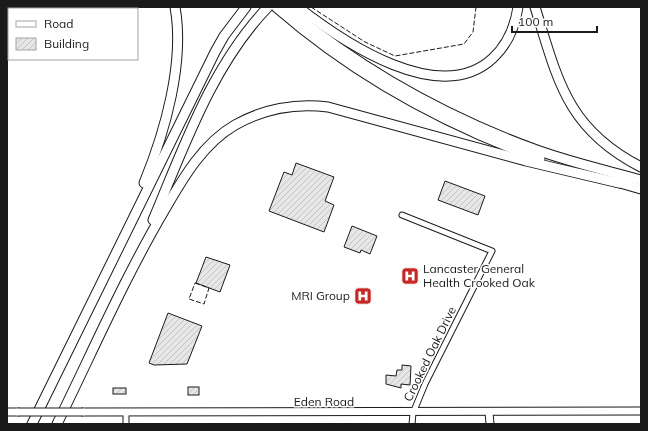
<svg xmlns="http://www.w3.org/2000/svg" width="648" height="431" font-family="Mulish,sans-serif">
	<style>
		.building { fill: url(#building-hatch); stroke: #1a1a1a }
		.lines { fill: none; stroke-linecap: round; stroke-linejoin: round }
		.street-casing { stroke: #1a1a1a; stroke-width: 7 }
		.secondary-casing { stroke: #1a1a1a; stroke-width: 9 }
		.highway-casing { stroke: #1a1a1a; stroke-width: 11 }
		.street { stroke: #fff; stroke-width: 5 }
		.secondary { stroke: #fff; stroke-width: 7 }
		.highway { stroke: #fff; stroke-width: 9 }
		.secondary-bridge-casing { stroke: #1a1a1a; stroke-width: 9; stroke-linecap: butt }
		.secondary-bridge { stroke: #fff; stroke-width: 7 }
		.fence { stroke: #1a1a1a; stroke-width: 1; stroke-dasharray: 5 2; stroke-linecap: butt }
		.labels { text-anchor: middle; stroke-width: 3; stroke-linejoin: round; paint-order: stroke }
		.poi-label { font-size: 12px; fill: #1a1a1a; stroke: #fff; text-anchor: start }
		.street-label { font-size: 12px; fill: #1a1a1a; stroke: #fff }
	</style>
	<defs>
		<pattern id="building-hatch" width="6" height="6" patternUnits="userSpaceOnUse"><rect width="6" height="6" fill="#e6e6e6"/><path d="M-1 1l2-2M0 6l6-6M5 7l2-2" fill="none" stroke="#c5c5c5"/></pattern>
	</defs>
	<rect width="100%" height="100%" fill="#fff"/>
	<g class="building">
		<path d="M296,163L334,177L325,201L334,205L324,232L269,211L284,172L292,175Z"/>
		<path d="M445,181L485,196L478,215L438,200Z"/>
		<path d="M352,226L377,236L370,254L361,250L360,253L344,247Z"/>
		<path d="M206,257L230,265L220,292L196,283Z"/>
		<path d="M168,313L202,326L187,364L154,365L149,363Z"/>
		<path d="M402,365L411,366L410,385L401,384V388L386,384V375L396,376L397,370H402Z"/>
		<rect x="188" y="387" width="11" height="8"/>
		<rect x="113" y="388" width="13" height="6"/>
	</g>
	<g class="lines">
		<defs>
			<g id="street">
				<path d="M402,215L492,251L425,384L413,413L412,424"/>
				<path d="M126,412V424"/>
			</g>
			<g id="secondary">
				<path d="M7,412H18"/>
				<path d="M83,412L641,411"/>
				<path d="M489,412L490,424"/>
			</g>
			<g id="highway">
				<path d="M276,7C354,75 443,124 540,159"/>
				<path d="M285,7C359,68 444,116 534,149C569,162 605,170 641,180"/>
				<path d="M298,7C343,42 440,108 493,58C508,44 515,27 518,7"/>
				<path d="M535,7C558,81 567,129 641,167"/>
				<path d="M613,181L641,189"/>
				<path d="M144,183C165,132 185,62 175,7"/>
				<path d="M153,220C184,147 212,65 268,7"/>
				<path d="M32,424L215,52L224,36L246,7"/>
				<path d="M57,424C92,353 124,279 164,211C182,180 202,144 235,125C263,109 296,103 328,107L526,161L619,183"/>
			</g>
		</defs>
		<use href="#street" class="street-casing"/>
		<use href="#secondary" class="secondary-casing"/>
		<use href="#highway" class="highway-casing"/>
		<use href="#street" class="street"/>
		<use href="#secondary" class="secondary"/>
		<use href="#highway" class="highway"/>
		<defs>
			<path id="secondary-bridge" d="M18,412H83"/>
		</defs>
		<use href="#secondary-bridge" class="secondary-bridge-casing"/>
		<use href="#secondary-bridge" class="secondary-bridge"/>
		<g class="fence">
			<path d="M311,7L365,42L395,56L464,44L473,32L476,7"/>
			<path d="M195,283L209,288L204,304L189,299Z"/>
		</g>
	</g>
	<defs>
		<symbol id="hospital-square" viewBox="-11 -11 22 22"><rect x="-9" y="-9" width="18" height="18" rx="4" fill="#c62828" stroke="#fff"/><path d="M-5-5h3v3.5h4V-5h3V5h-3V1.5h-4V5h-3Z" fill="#fff"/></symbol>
	</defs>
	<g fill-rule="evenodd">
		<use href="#hospital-square" x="400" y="266" width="20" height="20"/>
		<use href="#hospital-square" x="353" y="286" width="20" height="20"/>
	</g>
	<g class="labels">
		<g class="poi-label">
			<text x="423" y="273">Lancaster General<tspan x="423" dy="14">Health Crooked Oak</tspan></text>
			<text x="350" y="300" text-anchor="end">MRI Group</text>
		</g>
		<g class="street-label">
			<text transform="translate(430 354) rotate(-64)" y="4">Crooked Oak Drive</text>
			<text x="324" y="406">Eden Road</text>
		</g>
	</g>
	<rect width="648" height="431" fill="none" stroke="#1a1a1a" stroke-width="16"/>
	<rect x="8" y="8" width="130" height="52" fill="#ffffff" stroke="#a3a3a3"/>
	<rect x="16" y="21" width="20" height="6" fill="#ffffff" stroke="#a3a3a3"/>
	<text x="44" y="28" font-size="12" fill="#1a1a1a">Road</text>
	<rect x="16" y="38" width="20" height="12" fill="url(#building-hatch)" stroke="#a3a3a3"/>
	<text x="44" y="48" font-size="12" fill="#1a1a1a">Building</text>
	<path d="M512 26v6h85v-6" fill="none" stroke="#1a1a1a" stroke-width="2"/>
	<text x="518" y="26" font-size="12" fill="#1a1a1a" stroke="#ffffff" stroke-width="3" paint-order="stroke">100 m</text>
</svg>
